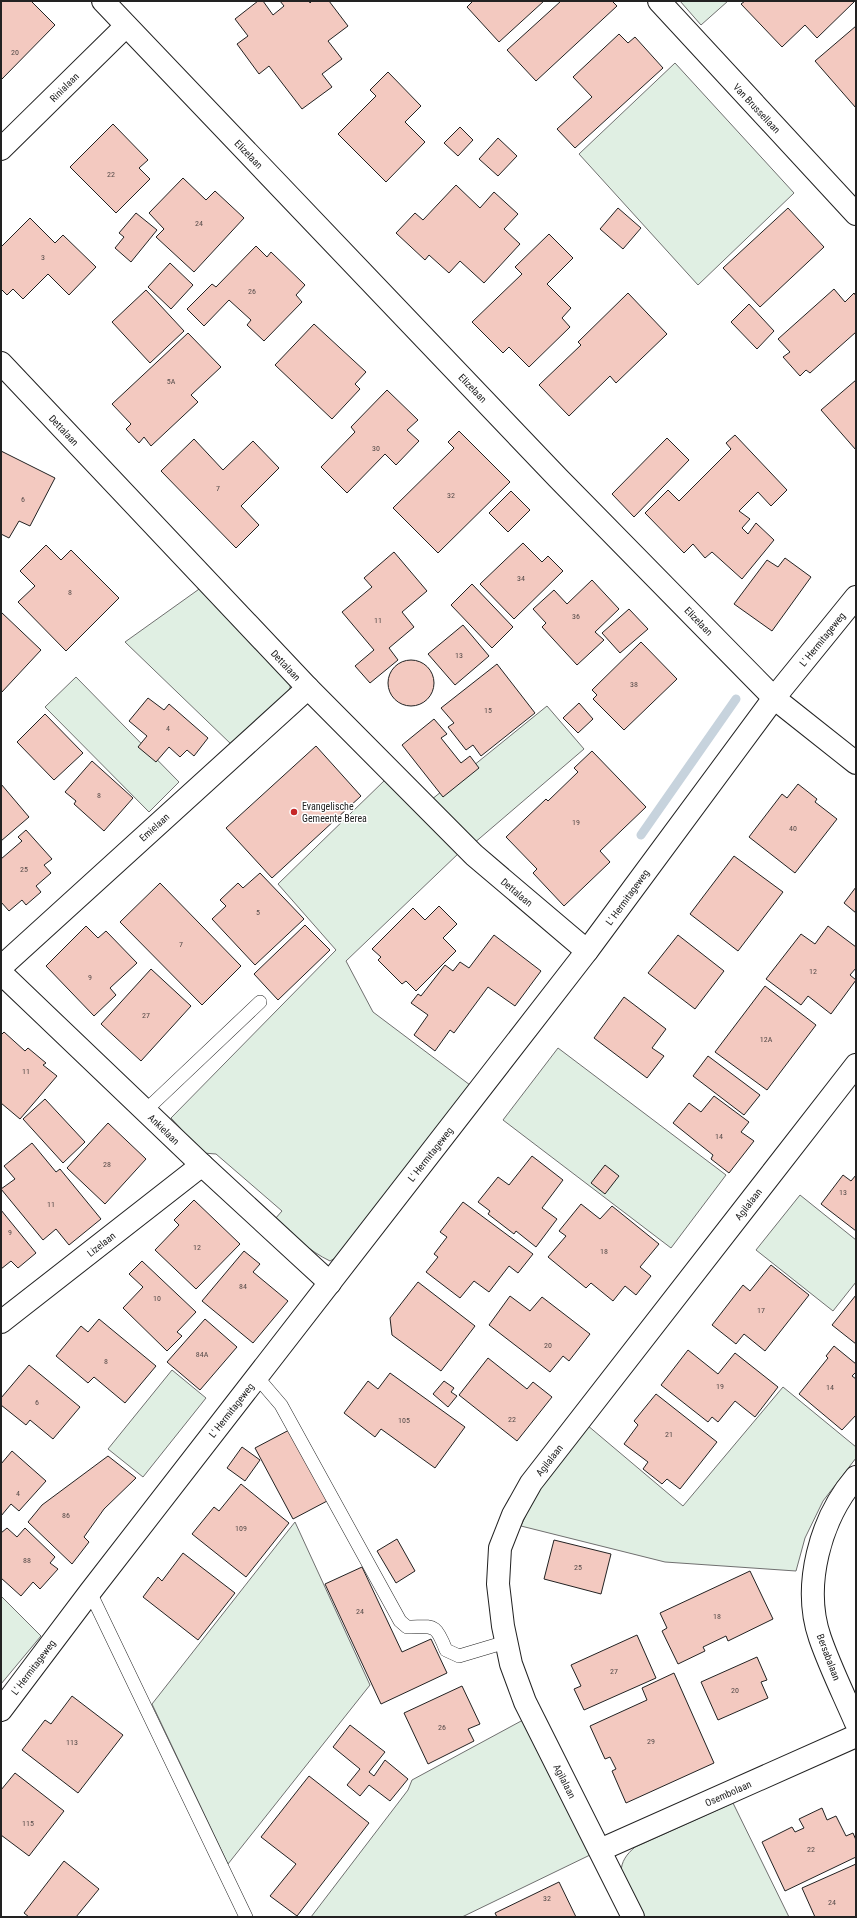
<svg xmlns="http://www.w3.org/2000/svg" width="857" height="1918" font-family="'Roboto Condensed',sans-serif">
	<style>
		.green { fill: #e0efe3; stroke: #6f6f6f }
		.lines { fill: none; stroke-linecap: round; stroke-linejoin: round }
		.stream { stroke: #c7d3dd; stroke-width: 9 }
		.building { fill: #f3c9c0; stroke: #222 }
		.service-casing { stroke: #222; stroke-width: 14 }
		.minor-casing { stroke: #222; stroke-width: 24 }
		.service { stroke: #fff; stroke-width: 13 }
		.minor { stroke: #fff; stroke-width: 22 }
		.poi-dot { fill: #c62828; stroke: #fff; stroke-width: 1.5 }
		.labels { text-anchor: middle; stroke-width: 3; stroke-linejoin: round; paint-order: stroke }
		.number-label { font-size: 8px; fill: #564c4a }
		.street-label { font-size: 10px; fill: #222; stroke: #fff }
		.poi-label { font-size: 10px; fill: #222; stroke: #fff; text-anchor: start }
	</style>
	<rect width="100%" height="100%" fill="#fff"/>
	<g class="green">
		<path d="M680,1H728L701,25Z"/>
		<path d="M675,63L794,193L698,285L579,154Z"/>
		<path d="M202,587L291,679L290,688L285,698L232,745L125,642Z"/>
		<path d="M76,677L179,782L149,812L45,707Z"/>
		<path d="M547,706L584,749L473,844L431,800Z"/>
		<path d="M387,778L460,852L346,961L373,1012L470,1085L339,1256L330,1261C309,1251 293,1235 275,1219L282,1211L216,1154L203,1153L171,1118L336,950L278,884Z"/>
		<path d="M558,1048L726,1175L671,1248L503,1120Z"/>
		<path d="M800,1195L856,1240V1282L833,1311L756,1250Z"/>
		<path d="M172,1370L206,1398L143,1477L108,1449Z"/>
		<path d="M783,1387L856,1447V1458L823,1501L805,1538L796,1571L665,1562L521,1526L535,1494L587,1425L683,1506Z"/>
		<path d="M295,1522L370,1685L228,1864L152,1704Z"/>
		<path d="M1,1596L41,1636L1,1684Z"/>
		<path d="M523,1720L590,1855L462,1917H311L408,1790L412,1780Z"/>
		<path d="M733,1803L789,1917H642L621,1873C621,1861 627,1854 635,1847Z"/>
	</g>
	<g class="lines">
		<path class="stream" d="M641,835L736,699"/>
	</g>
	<g class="building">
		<path d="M1,1H31L55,25L1,80Z"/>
		<path d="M258,1H263L273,15L284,6L280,1H309L310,3L312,1H329L348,26L328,41L342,59L322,74L332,87L302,109L269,66L259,74L237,44L248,36L235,19Z"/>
		<path d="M473,1H544L499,42L467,7Z"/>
		<path d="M561,1H612L617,6L536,81L507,50Z"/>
		<path d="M745,1H855L817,38L805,25L782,47L741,4Z"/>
		<path d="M856,26V108L815,61Z"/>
		<path d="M619,34L628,43L635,37L663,68L575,148L557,129L592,97L573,77Z"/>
		<path d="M388,72L421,106L405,122L425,142L386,182L338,134L376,96L370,90Z"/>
		<path d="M113,124L148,160L139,168L150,179L116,213L70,167Z"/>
		<path d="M460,127L473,140L458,156L444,143Z"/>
		<path d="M498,138L517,156L498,176L479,159Z"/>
		<path d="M183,178L206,200L215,191L244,218L194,272L156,237L164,229L149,213Z"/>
		<path d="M456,185L480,208L494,192L518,214L504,229L520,244L484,283L460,261L449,273L429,255L425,260L396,233L415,213L423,220Z"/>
		<path d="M618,208L641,228L623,249L600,229Z"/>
		<path d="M788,208L824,247L760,307L723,268Z"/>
		<path d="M136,213L157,230L131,262L115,248L124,237L119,233Z"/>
		<path d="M30,218L55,243L63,235L96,267L69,295L48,274L23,299L13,289L7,295L1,289V247Z"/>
		<path d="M549,234L573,258L547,284L571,308L562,318L570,327L529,367L509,347L503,353L472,322L522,274L515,267Z"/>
		<path d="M256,246L267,257L271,252L305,285L296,295L302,302L264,341L247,325L251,320L229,300L204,326L187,309L212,284L216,287Z"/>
		<path d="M170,263L193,285L171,309L148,287Z"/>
		<path d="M834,289L845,302L854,293L856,296V332L810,373L806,370L800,376L783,357L790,352L778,339Z"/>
		<path d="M146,290L184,331L150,363L112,322Z"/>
		<path d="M628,293L667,334L616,383L610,376L569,416L539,385L581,345L578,342Z"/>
		<path d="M749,304L774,331L757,349L731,322Z"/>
		<path d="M314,324L366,372L355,384L360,389L332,419L275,365Z"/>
		<path d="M188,333L221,367L191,395L198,402L151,446L144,437L139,443L126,429L131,424L112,404Z"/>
		<path d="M856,380V450L821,410Z"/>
		<path d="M387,390L418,420L407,430L419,441L396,465L385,454L347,493L321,467L355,432L351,427Z"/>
		<path d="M459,431L510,482L438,553L393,508L454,448L448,442Z"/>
		<path d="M735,435L787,490L771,506L758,492L739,511L750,519L742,528L748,534L756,523L774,540L742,579L712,552L705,558L693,544L684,553L645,513L668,490L679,501L731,449L726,443Z"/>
		<path d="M667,438L689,460L634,517L612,494Z"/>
		<path d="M194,439L223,470L253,441L279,468L241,506L259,525L236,548L161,471Z"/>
		<path d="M1,451L55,478L30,526L19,521L9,538L1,534Z"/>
		<path d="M511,491L530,510L508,532L489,513Z"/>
		<path d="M523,543L542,562L548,556L563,571L514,619L480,584Z"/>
		<path d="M46,545L61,560L71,550L119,598L66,651L18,602L35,586L20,571Z"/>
		<path d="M394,552L427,591L402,612L414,627L389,648L398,660L370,683L355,666L374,650L342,612L372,587L364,578Z"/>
		<path d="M785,558L811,577L772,631L734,604L767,560L778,567Z"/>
		<path d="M592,580L619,609L595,632L604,640L577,665L542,627L546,623L533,609L554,590L567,604Z"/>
		<path d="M472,584L513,627L492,648L451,605Z"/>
		<path d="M629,609L648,629L620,653L602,633Z"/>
		<path d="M1,612L41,650L1,693Z"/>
		<path d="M463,625L489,656L455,685L428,654Z"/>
		<path d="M641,642L677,679L624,730L593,699L597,695L592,690Z"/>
		<circle cx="411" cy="683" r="23"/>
		<path d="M497,664L535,713L481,756L473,745L466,750L448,727L454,723L441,708Z"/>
		<path d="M148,698L164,710L169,704L208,738L194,756L187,750L180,757L169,747L156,762L138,747L147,736L129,721Z"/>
		<path d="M579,703L593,719L578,733L563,718Z"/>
		<path d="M45,714L83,753L54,780L17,742Z"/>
		<path d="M434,719L447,734L441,738L461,763L470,756L479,768L443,797L402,745Z"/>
		<path d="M316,746L361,796L272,878L226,828Z"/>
		<path d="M592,751L646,807L600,851L610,862L564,906L533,873L537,869L506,837L546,799L548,801L578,772L574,768Z"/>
		<path d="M92,761L133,798L104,831L74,804L76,801L65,792Z"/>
		<path d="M1,784L29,817L1,841Z"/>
		<path d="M798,784L817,799L815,802L837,819L795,873L749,837L782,794L787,798Z"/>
		<path d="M26,830L52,859L44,865L51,873L36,886L41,892L26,905L22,900L9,911L1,902V859L22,841L18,837Z"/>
		<path d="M734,856L783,892L738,951L690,914Z"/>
		<path d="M260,873L304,919L255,965L212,919L226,906L220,900L238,883L243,888Z"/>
		<path d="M160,883L241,966L202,1005L120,922Z"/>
		<path d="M856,887V913L844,903Z"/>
		<path d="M439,906L457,924L443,938L456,951L416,991L406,981L402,984L378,960L381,957L372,949L413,908L425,920Z"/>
		<path d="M305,925L330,950L278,1000L254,974Z"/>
		<path d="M86,926L98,938L106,931L137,963L110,988L116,995L94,1016L46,966Z"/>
		<path d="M828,926L856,947V968L850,975L856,980L831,1014L808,996L801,1005L766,979L801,934L815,944Z"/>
		<path d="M494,935L541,971L515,1006L488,987L454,1033L450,1030L435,1051L414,1035L428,1015L411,1003L418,994L421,996L445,965L453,971L460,962L469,968Z"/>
		<path d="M678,935L724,971L695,1009L648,973Z"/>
		<path d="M151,969L191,1006L141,1061L101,1024Z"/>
		<path d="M765,986L816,1025L767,1090L715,1052Z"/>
		<path d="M624,997L666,1029L652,1048L664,1056L647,1078L594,1038Z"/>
		<path d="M4,1032L25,1051L28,1048L46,1063L43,1065L57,1076L20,1119L1,1103V1035Z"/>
		<path d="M708,1056L760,1095L744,1115L693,1076Z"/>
		<path d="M714,1096L749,1122L741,1132L754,1141L729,1173L711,1159L713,1155L673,1123L689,1103L701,1112Z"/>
		<path d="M45,1099L85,1142L63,1163L23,1119Z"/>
		<path d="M108,1123L146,1159L105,1204L67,1168Z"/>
		<path d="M32,1143L56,1172L60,1169L101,1219L69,1245L56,1229L43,1240L1,1189L15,1179L4,1166Z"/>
		<path d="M532,1156L563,1180L542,1208L557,1219L536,1247L516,1231L514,1234L488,1214L490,1211L478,1202L498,1177L509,1185Z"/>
		<path d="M605,1165L619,1176L605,1194L591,1183Z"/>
		<path d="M843,1175L851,1181L856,1175V1231L821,1204Z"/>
		<path d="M194,1200L240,1244L196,1289L155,1250L179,1225L174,1220Z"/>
		<path d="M463,1202L533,1254L518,1273L509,1266L489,1292L474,1281L460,1298L426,1272L438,1257L434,1254L447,1237L440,1232Z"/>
		<path d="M581,1204L600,1219L612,1206L659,1244L640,1267L651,1276L636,1295L625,1286L613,1301L591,1283L586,1288L548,1257L566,1236L559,1231Z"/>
		<path d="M1,1210L36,1253L18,1268L11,1261L1,1269Z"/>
		<path d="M244,1251L260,1264L253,1272L288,1301L253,1343L202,1301Z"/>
		<path d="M142,1261L196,1312L177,1332L182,1336L167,1351L123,1308L143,1287L129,1274Z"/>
		<path d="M771,1265L809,1295L765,1351L744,1334L736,1344L712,1325L743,1285L750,1291Z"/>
		<path d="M418,1282L475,1326L441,1371L392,1335L390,1318Z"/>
		<path d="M856,1295V1344L832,1325Z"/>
		<path d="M510,1296L530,1311L542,1297L590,1334L569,1361L563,1356L550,1372L489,1325Z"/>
		<path d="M99,1319L156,1366L125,1403L94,1377L88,1383L56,1356L81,1326L88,1332Z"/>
		<path d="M205,1319L237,1347L200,1390L167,1362Z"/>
		<path d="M834,1346L856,1364V1372L852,1376L856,1379V1415L842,1430L799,1394L828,1358L826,1356Z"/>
		<path d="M688,1350L718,1374L735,1353L778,1387L755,1417L735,1401L718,1422L712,1417L708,1422L661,1385Z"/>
		<path d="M488,1358L527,1389L533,1382L552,1397L517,1441L459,1395Z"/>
		<path d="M29,1365L80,1407L53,1439L30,1420L26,1425L1,1405V1398Z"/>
		<path d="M390,1373L465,1427L435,1468L381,1429L375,1437L344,1413L368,1381L378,1389Z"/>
		<path d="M444,1381L454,1388L451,1392L457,1396L448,1407L433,1394Z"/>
		<path d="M656,1394L717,1442L680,1489L667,1479L662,1484L643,1469L648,1462L624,1444L638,1425L634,1421Z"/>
		<path d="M291,1429L329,1500L293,1519L255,1448Z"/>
		<path d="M242,1447L260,1460L245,1481L227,1468Z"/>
		<path d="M12,1451L46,1481L19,1511L11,1504L1,1516V1464Z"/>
		<path d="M108,1456L136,1478L104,1509L84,1537L89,1542L72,1564L28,1522L42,1505Z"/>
		<path d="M241,1484L289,1523L246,1577L192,1534L214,1507L219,1511Z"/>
		<path d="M7,1528L17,1537L25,1528L55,1557L50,1563L58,1569L40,1589L33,1582L21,1596L1,1578V1533Z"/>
		<path d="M397,1539L415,1571L396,1583L377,1551Z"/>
		<path d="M554,1540L611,1554L601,1594L544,1579Z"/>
		<path d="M183,1553L235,1593L198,1640L143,1597L158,1577L162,1581Z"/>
		<path d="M362,1567L402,1652L431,1639L447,1673L381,1704L325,1584Z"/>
		<path d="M750,1571L773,1619L728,1641L726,1636L703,1647L705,1651L678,1664L662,1631L667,1628L660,1613Z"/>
		<path d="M637,1635L656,1678L584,1710L574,1689L581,1686L571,1665Z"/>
		<path d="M757,1657L767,1680L761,1682L768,1698L718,1720L701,1682Z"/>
		<path d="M674,1673L714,1763L626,1803L612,1771L616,1769L610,1757L605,1759L590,1726L647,1700L642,1688Z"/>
		<path d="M462,1686L480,1724L468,1729L474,1741L428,1764L404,1713Z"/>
		<path d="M72,1696L123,1735L78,1793L22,1750L45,1720L51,1724Z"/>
		<path d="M350,1725L385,1752L369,1772L374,1776L385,1760L408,1779L390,1801L369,1785L360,1796L347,1785L360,1769L333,1747Z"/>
		<path d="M15,1773L64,1811L29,1856L1,1835V1790Z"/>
		<path d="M309,1776L369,1823L297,1916L270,1896L296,1864L261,1837Z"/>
		<path d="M822,1808L827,1820L836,1816L846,1836L853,1833L856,1840V1857L785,1891L762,1842L792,1827L795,1832L804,1828L799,1819Z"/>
		<path d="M64,1861L99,1889L76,1917H29L24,1913Z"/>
		<path d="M856,1864V1917H815L802,1888Z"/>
		<path d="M559,1882L576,1917H497L495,1913Z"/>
	</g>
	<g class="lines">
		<defs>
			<g id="service">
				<path d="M145,1111L260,1002"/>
				<path d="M257,1377L281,1405L400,1621L407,1627C434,1627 435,1622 446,1650L459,1656L506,1642"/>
				<path d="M90,1592L246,1917"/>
			</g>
			<g id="minor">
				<path d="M103,1L558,478L774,698L856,763"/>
				<path d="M659,1L856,214"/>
				<path d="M1,149L126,26"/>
				<path d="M1,363L308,688L474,855L587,951"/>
				<path d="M1,967L308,688"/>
				<path d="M1,973L202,1165L330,1283"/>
				<path d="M1,1322L202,1165"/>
				<path d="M856,1477C820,1519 802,1586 820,1638C830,1667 844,1695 856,1723"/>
				<path d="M1,1710L90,1592L587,951L774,698L856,597"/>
				<path d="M600,1850L856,1736"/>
				<path d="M633,1917L525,1702L511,1664L503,1626L498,1584L500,1548L513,1515L531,1483L856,1065"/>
			</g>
		</defs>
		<use href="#service" class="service-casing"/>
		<use href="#minor" class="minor-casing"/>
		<use href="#service" class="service"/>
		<use href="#minor" class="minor"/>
	</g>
	<circle class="poi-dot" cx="294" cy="812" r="4"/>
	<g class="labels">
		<g class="number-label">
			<text x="15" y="55">20</text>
			<text x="111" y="177">22</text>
			<text x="199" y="226">24</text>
			<text x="43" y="260">3</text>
			<text x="252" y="294">26</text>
			<text x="171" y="384">5A</text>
			<text x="376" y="451">30</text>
			<text x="218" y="491">7</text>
			<text x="451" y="498">32</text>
			<text x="23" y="502">6</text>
			<text x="521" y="581">34</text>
			<text x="70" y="595">8</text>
			<text x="576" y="619">36</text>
			<text x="378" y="623">11</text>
			<text x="459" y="658">13</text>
			<text x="634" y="687">38</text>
			<text x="488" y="713">15</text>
			<text x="168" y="731">4</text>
			<text x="99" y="798">8</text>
			<text x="576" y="825">19</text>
			<text x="793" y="831">40</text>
			<text x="24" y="872">25</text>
			<text x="258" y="915">5</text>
			<text x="181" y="947">7</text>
			<text x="813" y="974">12</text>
			<text x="90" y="980">9</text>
			<text x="146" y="1018">27</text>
			<text x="766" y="1042">12A</text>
			<text x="26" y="1074">11</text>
			<text x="719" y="1139">14</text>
			<text x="107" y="1167">28</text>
			<text x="843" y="1195">13</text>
			<text x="51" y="1207">11</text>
			<text x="10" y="1235">9</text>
			<text x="197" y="1250">12</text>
			<text x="604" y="1254">18</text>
			<text x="243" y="1289">84</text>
			<text x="157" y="1301">10</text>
			<text x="761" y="1313">17</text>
			<text x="548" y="1348">20</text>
			<text x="202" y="1357">84A</text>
			<text x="106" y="1364">8</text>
			<text x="720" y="1389">19</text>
			<text x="830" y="1390">14</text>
			<text x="37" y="1405">6</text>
			<text x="512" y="1422">22</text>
			<text x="404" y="1423">105</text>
			<text x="669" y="1437">21</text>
			<text x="18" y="1496">4</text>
			<text x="66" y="1518">86</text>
			<text x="241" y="1531">109</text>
			<text x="27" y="1563">88</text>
			<text x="578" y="1570">25</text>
			<text x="360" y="1614">24</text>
			<text x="717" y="1619">18</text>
			<text x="614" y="1674">27</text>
			<text x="735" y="1693">20</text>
			<text x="442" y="1730">26</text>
			<text x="651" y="1744">29</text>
			<text x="72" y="1745">113</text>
			<text x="28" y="1826">115</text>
			<text x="811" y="1852">22</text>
			<text x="547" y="1901">32</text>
			<text x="832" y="1905">24</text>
		</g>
		<g class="street-label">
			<text transform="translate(64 87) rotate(-45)" y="4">Rinialaan</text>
			<text transform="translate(757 108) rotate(47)" y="4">Van Brussellaan</text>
			<text transform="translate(249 154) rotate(46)" y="4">Elizelaan</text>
			<text transform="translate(473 388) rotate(46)" y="4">Elizelaan</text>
			<text transform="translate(64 430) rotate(47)" y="4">Dettalaan</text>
			<text transform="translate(699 621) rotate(46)" y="4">Elizelaan</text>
			<text transform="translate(822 639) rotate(-51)" y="4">L' Hermitageweg</text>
			<text transform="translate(286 665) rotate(47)" y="4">Dettalaan</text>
			<text transform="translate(154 827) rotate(-42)" y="4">Emielaan</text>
			<text transform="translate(517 892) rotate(40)" y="4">Dettalaan</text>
			<text transform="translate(627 897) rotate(-54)" y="4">L' Hermitageweg</text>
			<text transform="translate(164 1129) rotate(44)" y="4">Ankielaan</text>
			<text transform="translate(430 1154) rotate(-52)" y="4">L' Hermitageweg</text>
			<text transform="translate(748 1204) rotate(-52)" y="4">Agilalaan</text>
			<text transform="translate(101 1244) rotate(-38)" y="4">Lizelaan</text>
			<text transform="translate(231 1410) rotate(-52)" y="4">L' Hermitageweg</text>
			<text transform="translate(549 1460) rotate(-52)" y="4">Agilalaan</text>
			<text transform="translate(829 1657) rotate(69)" y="4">Bersabalaan</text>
			<text transform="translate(33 1667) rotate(-53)" y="4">L' Hermitageweg</text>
			<text transform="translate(565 1781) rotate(63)" y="4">Agilalaan</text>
			<text transform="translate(728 1793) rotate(-24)" y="4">Osembolaan</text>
		</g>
		<g class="poi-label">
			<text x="302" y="810">Evangelische<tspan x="302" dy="12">Gemeente Berea</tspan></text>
		</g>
	</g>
	<rect width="857" height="1918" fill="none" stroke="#222222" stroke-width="4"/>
</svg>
